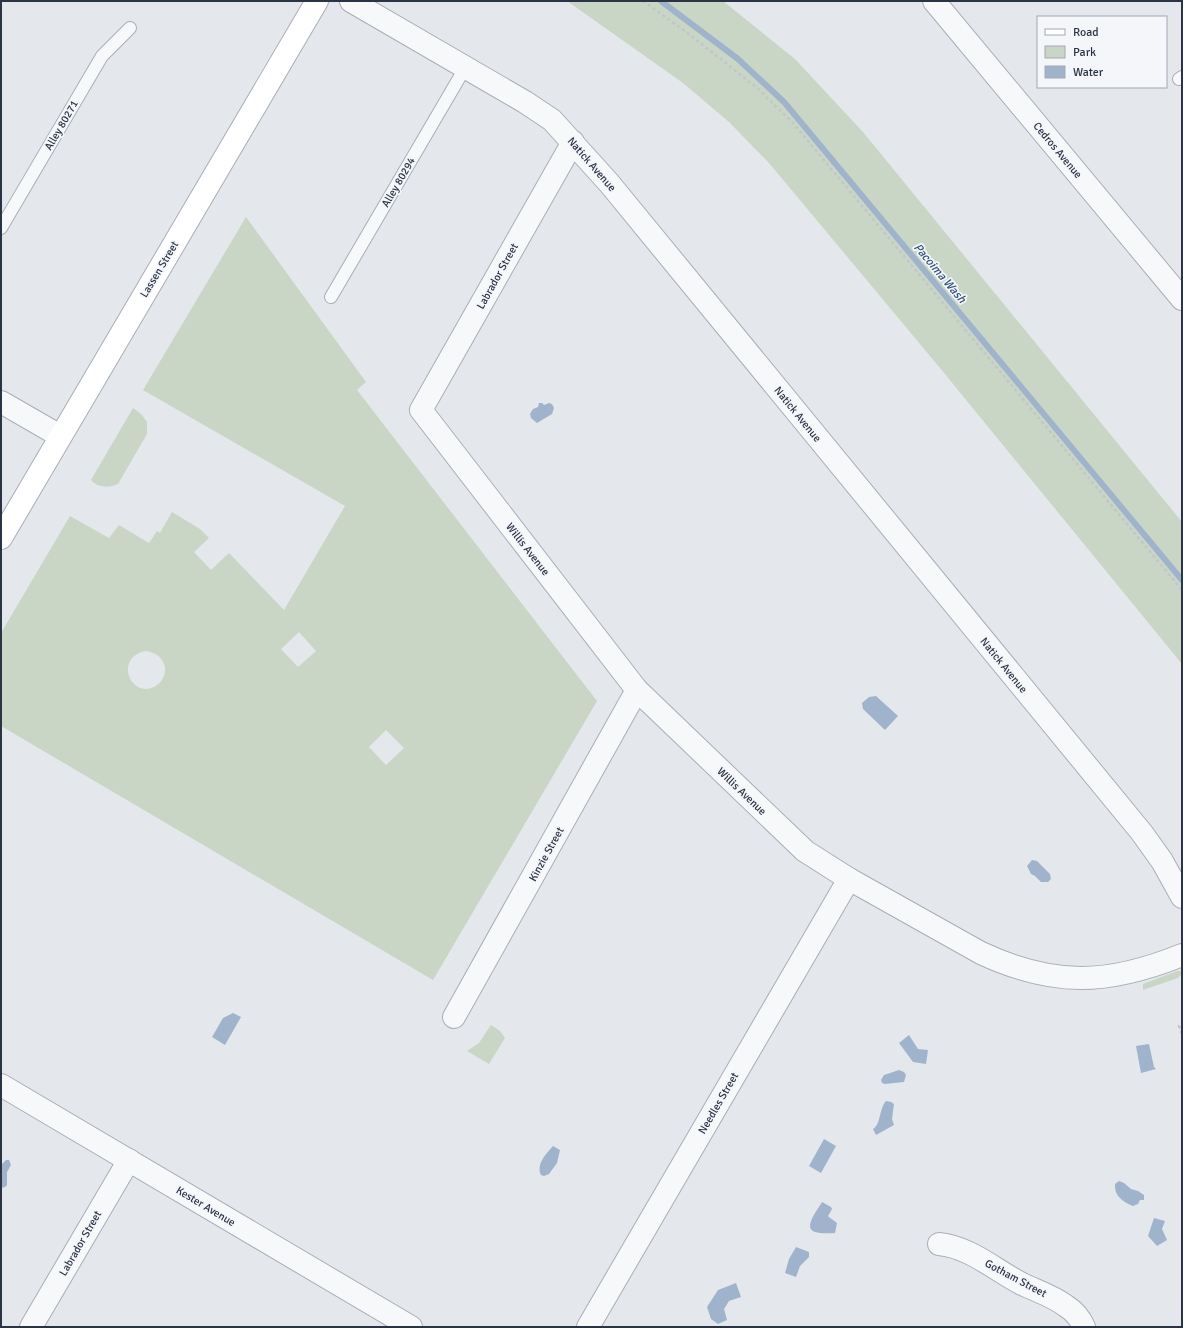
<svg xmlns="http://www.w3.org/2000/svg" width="1183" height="1328" font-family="Signika,sans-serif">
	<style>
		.green { fill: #c9d6c5; fill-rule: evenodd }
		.water { fill: #9fb4cc }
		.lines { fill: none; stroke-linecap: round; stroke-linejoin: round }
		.stream { stroke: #9fb4cc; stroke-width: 6 }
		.service-casing { stroke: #a9aeb7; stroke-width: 14 }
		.minor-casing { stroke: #a9aeb7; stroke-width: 24 }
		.secondary-casing { stroke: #a9aeb7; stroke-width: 24 }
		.path { stroke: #c2c5cb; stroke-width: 2.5; stroke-dasharray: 3 3; stroke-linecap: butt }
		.service { stroke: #f7f8fa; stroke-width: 12 }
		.minor { stroke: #f7f8fa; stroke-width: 22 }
		.secondary { stroke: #fff; stroke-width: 22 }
		.labels { text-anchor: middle; stroke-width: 3.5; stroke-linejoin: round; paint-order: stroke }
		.street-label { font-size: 11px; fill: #2b3445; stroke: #f4f6f9 }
		.water-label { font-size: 12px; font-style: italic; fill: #34527a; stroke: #f4f6f9 }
	</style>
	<rect width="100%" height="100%" fill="#e4e7ec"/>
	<g class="green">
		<path d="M567,1H723L795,59L863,132L1182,522V664L940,368L769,163L729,122L683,83Z"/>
		<path d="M246,217L366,382L357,390L597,701L433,980L1,726V633L70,516L109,538L119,525L149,543L157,531L160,533L172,512L200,529L209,538L194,552L211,570L229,553L284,610L345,506L143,390ZM299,632L316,651L298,667L281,649ZM145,651C159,652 170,664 163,678C161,682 158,685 154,687C130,698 114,658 145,651ZM386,730L404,748L386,765L369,747Z"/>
		<path d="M133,408L141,414L147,422V434L118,484C109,488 98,488 91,480Z"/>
		<path d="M1177,971H1182V974L1178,978L1143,990V984Z"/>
		<path d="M491,1025L500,1031L505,1038L489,1064L467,1051L479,1043Z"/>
	</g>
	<g class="water">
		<path d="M539,403H542L544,405L549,403L552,404L554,408L552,414L537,423L531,418L530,414L533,409L538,407Z"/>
		<path d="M876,696L898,716L885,730L863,709L862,703L869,697Z"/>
		<path d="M1032,860L1037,861L1050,874L1051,879L1048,882H1041L1035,876L1031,874L1027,866Z"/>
		<path d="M233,1013L241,1017L225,1045L212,1037L223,1018Z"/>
		<path d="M909,1035L918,1049L928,1050L926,1064L913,1062L899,1043Z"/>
		<path d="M1149,1044L1154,1067L1156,1069L1141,1073L1136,1046Z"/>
		<path d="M899,1070L904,1072L906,1075L904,1082L885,1084L882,1083L881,1080L884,1075Z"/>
		<path d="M886,1101L891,1102L894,1104L892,1119L894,1125L876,1135L873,1129C881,1124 879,1109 886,1101Z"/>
		<path d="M824,1139L836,1146L821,1173L809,1166Z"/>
		<path d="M553,1146L560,1150L557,1163L549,1174L544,1176L541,1175C536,1164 546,1154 553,1146Z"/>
		<path d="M6,1160H9L11,1165L7,1172V1185L5,1187L1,1188V1165Z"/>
		<path d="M1119,1181L1124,1183L1131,1189L1138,1191L1144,1195V1200H1140L1138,1204L1133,1206C1123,1202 1114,1196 1115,1184Z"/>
		<path d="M822,1202L831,1207L832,1209L828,1216L829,1217L837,1223L835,1233C829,1233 821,1234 815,1232C802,1228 819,1208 822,1202Z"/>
		<path d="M1154,1218L1165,1221L1162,1229L1167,1240L1157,1246L1148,1236Z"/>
		<path d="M796,1247L809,1252V1257L800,1266L796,1277L785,1273L789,1259Z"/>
		<path d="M736,1283L741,1297L729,1301L724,1309L727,1320L718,1324L711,1319L707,1307L718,1290Z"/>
	</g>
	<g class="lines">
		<path class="stream" d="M661,1L738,59L784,102L1182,580"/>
		<defs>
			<g id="service">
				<path d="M1179,79L1182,77"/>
				<path d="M1,228L102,56L130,28"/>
				<path d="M331,297L465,68"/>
			</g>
			<g id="minor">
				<path d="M351,1L525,102L552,120L609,183L1142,833L1162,861L1182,897"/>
				<path d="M934,1L1182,299"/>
				<path d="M573,142L421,410L637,690L805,851L849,879L981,953C1054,987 1108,985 1182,955"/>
				<path d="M1,402L60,436"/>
				<path d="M454,1017L637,690"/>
				<path d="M1,1085L411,1327"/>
				<path d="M939,1244C970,1247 995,1270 1022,1284C1037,1291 1053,1296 1066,1306C1074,1311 1080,1318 1084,1327"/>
				<path d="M31,1327L129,1160"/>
				<path d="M588,1327L849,879"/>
			</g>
			<path id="secondary" d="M1,538L317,1"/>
		</defs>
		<use href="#service" class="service-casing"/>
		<use href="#minor" class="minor-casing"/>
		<use href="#secondary" class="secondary-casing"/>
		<g class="path">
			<path d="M643,1L685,31L756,87L793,123L1182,590"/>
			<path d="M1180,1032H1182L1179,1026L1182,1025"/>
		</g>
		<use href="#service" class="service"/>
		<use href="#minor" class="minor"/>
		<use href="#secondary" class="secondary"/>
	</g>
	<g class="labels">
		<g class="street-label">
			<text transform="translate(61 125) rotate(-60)" y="4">Alley 80271</text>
			<text transform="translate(1058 150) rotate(50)" y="4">Cedros Avenue</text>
			<text transform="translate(592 164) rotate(49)" y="4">Natick Avenue</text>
			<text transform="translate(398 182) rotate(-60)" y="4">Alley 80294</text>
			<text transform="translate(159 269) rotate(-59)" y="4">Lassen Street</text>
			<text transform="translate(497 276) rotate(-61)" y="4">Labrador Street</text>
			<text transform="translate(798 414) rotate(51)" y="4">Natick Avenue</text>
			<text transform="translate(528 549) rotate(52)" y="4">Willis Avenue</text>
			<text transform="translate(1004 665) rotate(51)" y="4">Natick Avenue</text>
			<text transform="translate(742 791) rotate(44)" y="4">Willis Avenue</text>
			<text transform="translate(546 854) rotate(-61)" y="4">Kinzie Street</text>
			<text transform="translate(718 1103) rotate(-60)" y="4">Needles Street</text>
			<text transform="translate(206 1206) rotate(31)" y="4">Kester Avenue</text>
			<text transform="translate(80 1243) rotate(-60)" y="4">Labrador Street</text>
			<text transform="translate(1016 1278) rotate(28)" y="4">Gotham Street</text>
		</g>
		<g class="water-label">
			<text transform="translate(940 273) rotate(50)" y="4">Pacoima Wash</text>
		</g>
	</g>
	<rect width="1183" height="1328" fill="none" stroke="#2b3445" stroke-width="4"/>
	<rect x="1037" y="16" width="130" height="72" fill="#f4f6f9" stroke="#a4a8b1"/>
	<rect x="1045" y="29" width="20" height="6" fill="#ffffff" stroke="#a4a8b1"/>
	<text x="1073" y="36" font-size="12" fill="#2b3445">Road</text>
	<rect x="1045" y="46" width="20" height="12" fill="#c9d6c5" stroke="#a4a8b1"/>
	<text x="1073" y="56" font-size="12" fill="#2b3445">Park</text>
	<rect x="1045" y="66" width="20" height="12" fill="#9fb4cc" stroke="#a4a8b1"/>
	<text x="1073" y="76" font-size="12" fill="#2b3445">Water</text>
</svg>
